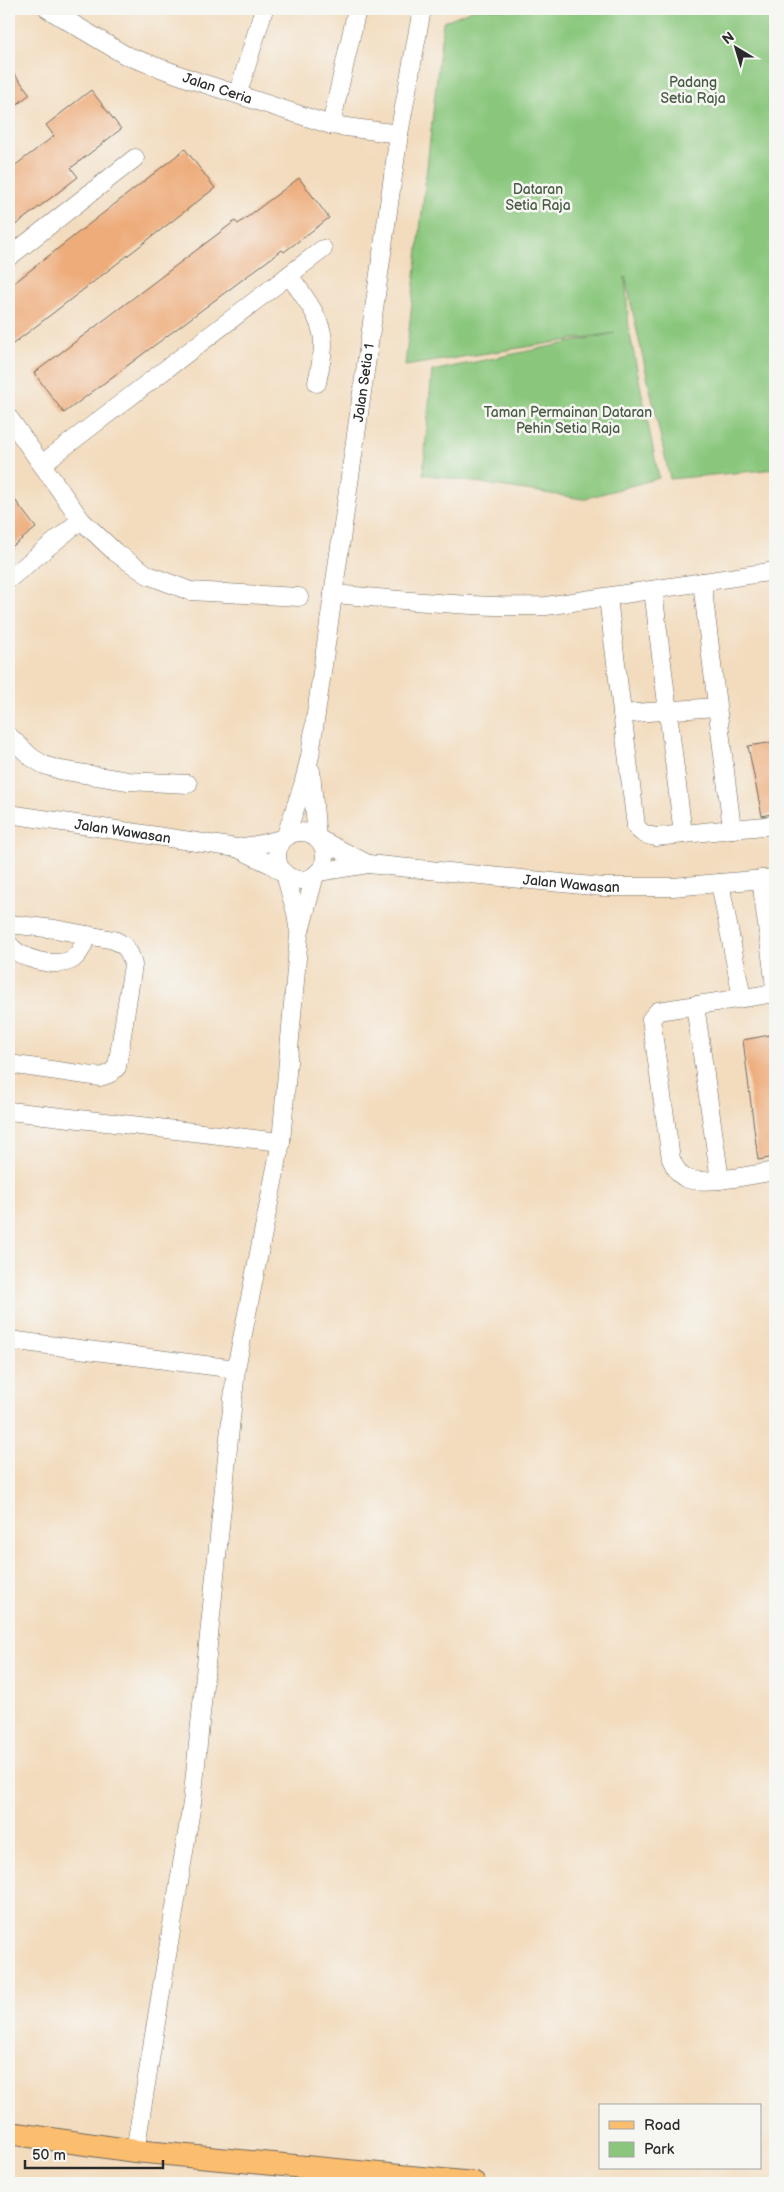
<svg xmlns="http://www.w3.org/2000/svg" width="784" height="2192" font-family="'Balsamiq Sans',sans-serif">
	<style>
		.green { fill: #8ac77d; stroke: #5a7954 }
		.building { fill: #eeac7a }
		.lines { fill: none; stroke-linecap: round; stroke-linejoin: round }
		.minor-casing { stroke: #71695e; stroke-width: 19 }
		.major-casing { stroke: #71695e; stroke-width: 24 }
		.minor { stroke: #fff; stroke-width: 18 }
		.major { stroke: #fbbd6e; stroke-width: 22 }
		.labels { text-anchor: middle; stroke-width: 5; stroke-linejoin: round; paint-order: stroke }
		.park-label { font-size: 14px; fill: #485a44; stroke: #f6f6f2 }
		.street-label { font-size: 14px; fill: #2b2b2b; stroke: #f6f6f2 }
	</style>
	<rect width="100%" height="100%" fill="#f6f6f2"/>
	<filter id="ink" filterUnits="userSpaceOnUse"><feTurbulence type="fractalNoise" baseFrequency=".02" numOctaves="2"/><feDisplacementMap in="SourceGraphic" scale="10" xChannelSelector="R" yChannelSelector="G"/><feConvolveMatrix kernelMatrix="1 2 1 2 8 2 1 2 1" color-interpolation-filters="sRGB"/></filter>
	<filter id="wash" filterUnits="userSpaceOnUse"><feTurbulence type="fractalNoise" baseFrequency=".0096" numOctaves="4" result="noise"/><feDisplacementMap in="SourceGraphic" scale="20" xChannelSelector="R" yChannelSelector="G"/><feGaussianBlur stdDeviation="1.12" result="paint"/><feColorMatrix in="noise" values="0 0 0 0 0 0 0 0 0 0 0 0 0 0 0 0 0 1.4 0 .05"/><feComposite in="paint" operator="in"/></filter>
	<g filter="url(#wash)">
		<rect width="100%" height="100%" fill="#f3dcbe"/>
		<path class="green" d="M474,9H775V469L670,479L625,277L629,330L659,478L583,499L423,474L432,371L615,333L405,366L443,22Z"/>
		<g id="blocks">
			<g class="building">
				<path d="M9,67L30,94L9,111Z"/>
				<path d="M91,90L121,129L71,168L78,177L9,230V170L54,136L46,125Z"/>
				<path d="M185,149L215,188L9,347V287Z"/>
				<path d="M299,178L329,218L284,252L282,250L64,413L34,373L235,221L238,224Z"/>
				<path d="M9,492L36,528L9,549Z"/>
				<path d="M775,742V813L762,816L748,746Z"/>
				<path d="M775,1034V1157L758,1160L743,1040Z"/>
			</g>
		</g>
	</g>
	<g filter="url(#ink)">
		<use href="#blocks" fill-opacity="0" stroke="#71695e" stroke-width="1"/>
		<g class="lines">
			<defs>
				<g id="minor">
					<path id="s1" d="M48,9L125,55L193,80L331,125L399,134"/>
					<path d="M238,93L264,9"/>
					<path d="M331,125L357,9"/>
					<path d="M9,257L135,158"/>
					<path d="M289,275C303,296 324,319 323,345C323,357 319,371 317,383"/>
					<path d="M9,418L81,520L115,552L148,575L190,591L299,597"/>
					<path d="M42,464L323,249"/>
					<path d="M9,579L81,520"/>
					<path d="M653,590L683,834"/>
					<path d="M333,594C404,600 475,608 546,606L775,571"/>
					<path d="M608,598L636,826C641,834 647,835 656,837L732,829L702,582"/>
					<path d="M622,714L716,707"/>
					<path d="M9,736L31,757L44,765L60,770L128,781L188,784"/>
					<path d="M311,771L317,838L368,864"/>
					<path id="s2" d="M9,814L237,848L272,865L285,874L296,913L298,927"/>
					<path d="M732,829L775,825"/>
					<circle cx="301" cy="856" r="24"/>
					<path id="s3" d="M237,848L257,845L285,838L303,785L310,756L399,134L422,9"/>
					<path id="s4" d="M318,872L368,864L603,887H673L775,878"/>
					<path d="M761,879L775,987"/>
					<path d="M720,883L742,998"/>
					<path d="M9,924L55,929L114,940C127,946 130,952 133,965L117,1067L109,1074L100,1077L9,1064"/>
					<path d="M9,944C18,959 57,969 73,959C81,953 84,943 87,935"/>
					<path d="M775,993L658,1011L651,1019L671,1159C674,1166 678,1174 685,1178C702,1186 756,1174 775,1171"/>
					<path d="M695,1005L720,1180"/>
					<path d="M9,1111L281,1142"/>
					<path d="M9,1340L236,1369"/>
					<path d="M135,2151L192,1803L236,1369L281,1142L299,935L315,875"/>
				</g>
				<path id="major" d="M9,2133L135,2151L474,2183"/>
			</defs>
			<use href="#minor" class="minor-casing"/>
			<use href="#major" class="major-casing"/>
			<use href="#minor" class="minor"/>
			<use href="#major" class="major"/>
		</g>
	</g>
	<g class="labels">
		<g class="park-label">
			<text x="693" y="87">Padang<tspan x="693" dy="16">Setia Raja</tspan></text>
			<text x="538" y="194">Dataran<tspan x="538" dy="16">Setia Raja</tspan></text>
			<text x="568" y="417">Taman Permainan Dataran<tspan x="568" dy="16">Pehin Setia Raja</tspan></text>
		</g>
		<g class="street-label">
			<text dy="5" stroke="none"><textPath href="#s1" startOffset="188">Jalan Ceria</textPath></text>
			<text dy="5" stroke="none"><textPath href="#s3" startOffset="512">Jalan Setia 1</textPath></text>
			<text dy="5" stroke="none"><textPath href="#s2" startOffset="115">Jalan Wawasan</textPath></text>
			<text dy="5" stroke="none"><textPath href="#s4" startOffset="255">Jalan Wawasan</textPath></text>
		</g>
	</g>
	<rect width="784" height="2192" fill="none" stroke="#f6f6f2" stroke-width="30"/>
	<rect x="599" y="2104" width="162" height="65" fill="#f6f6f2" stroke="#a5a5a2"/>
	<rect x="609" y="2121" width="25" height="8" fill="#fbbd6e" stroke="#a5a5a2"/>
	<text x="644" y="2130" font-size="15" fill="#2b2b2b">Road</text>
	<rect x="609" y="2142" width="25" height="15" fill="#8ac77d" stroke="#a5a5a2"/>
	<text x="644" y="2154" font-size="15" fill="#2b2b2b">Park</text>
	<g transform="translate(736 48) rotate(322)" stroke="#f6f6f2" stroke-width="4" paint-order="stroke">
	<path d="M0-4L9 19L0 12L-9 19Z" fill="#2b2b2b"/>
	<text y="-8" font-size="14" font-weight="bold" text-anchor="middle" fill="#2b2b2b">N</text>
	</g>
	<path d="M25 2160v8h138v-8" fill="none" stroke="#2b2b2b" stroke-width="2.5"/>
	<text x="32" y="2160" font-size="15" fill="#2b2b2b" stroke="#f6f6f2" stroke-width="4" paint-order="stroke">50 m</text>
</svg>
